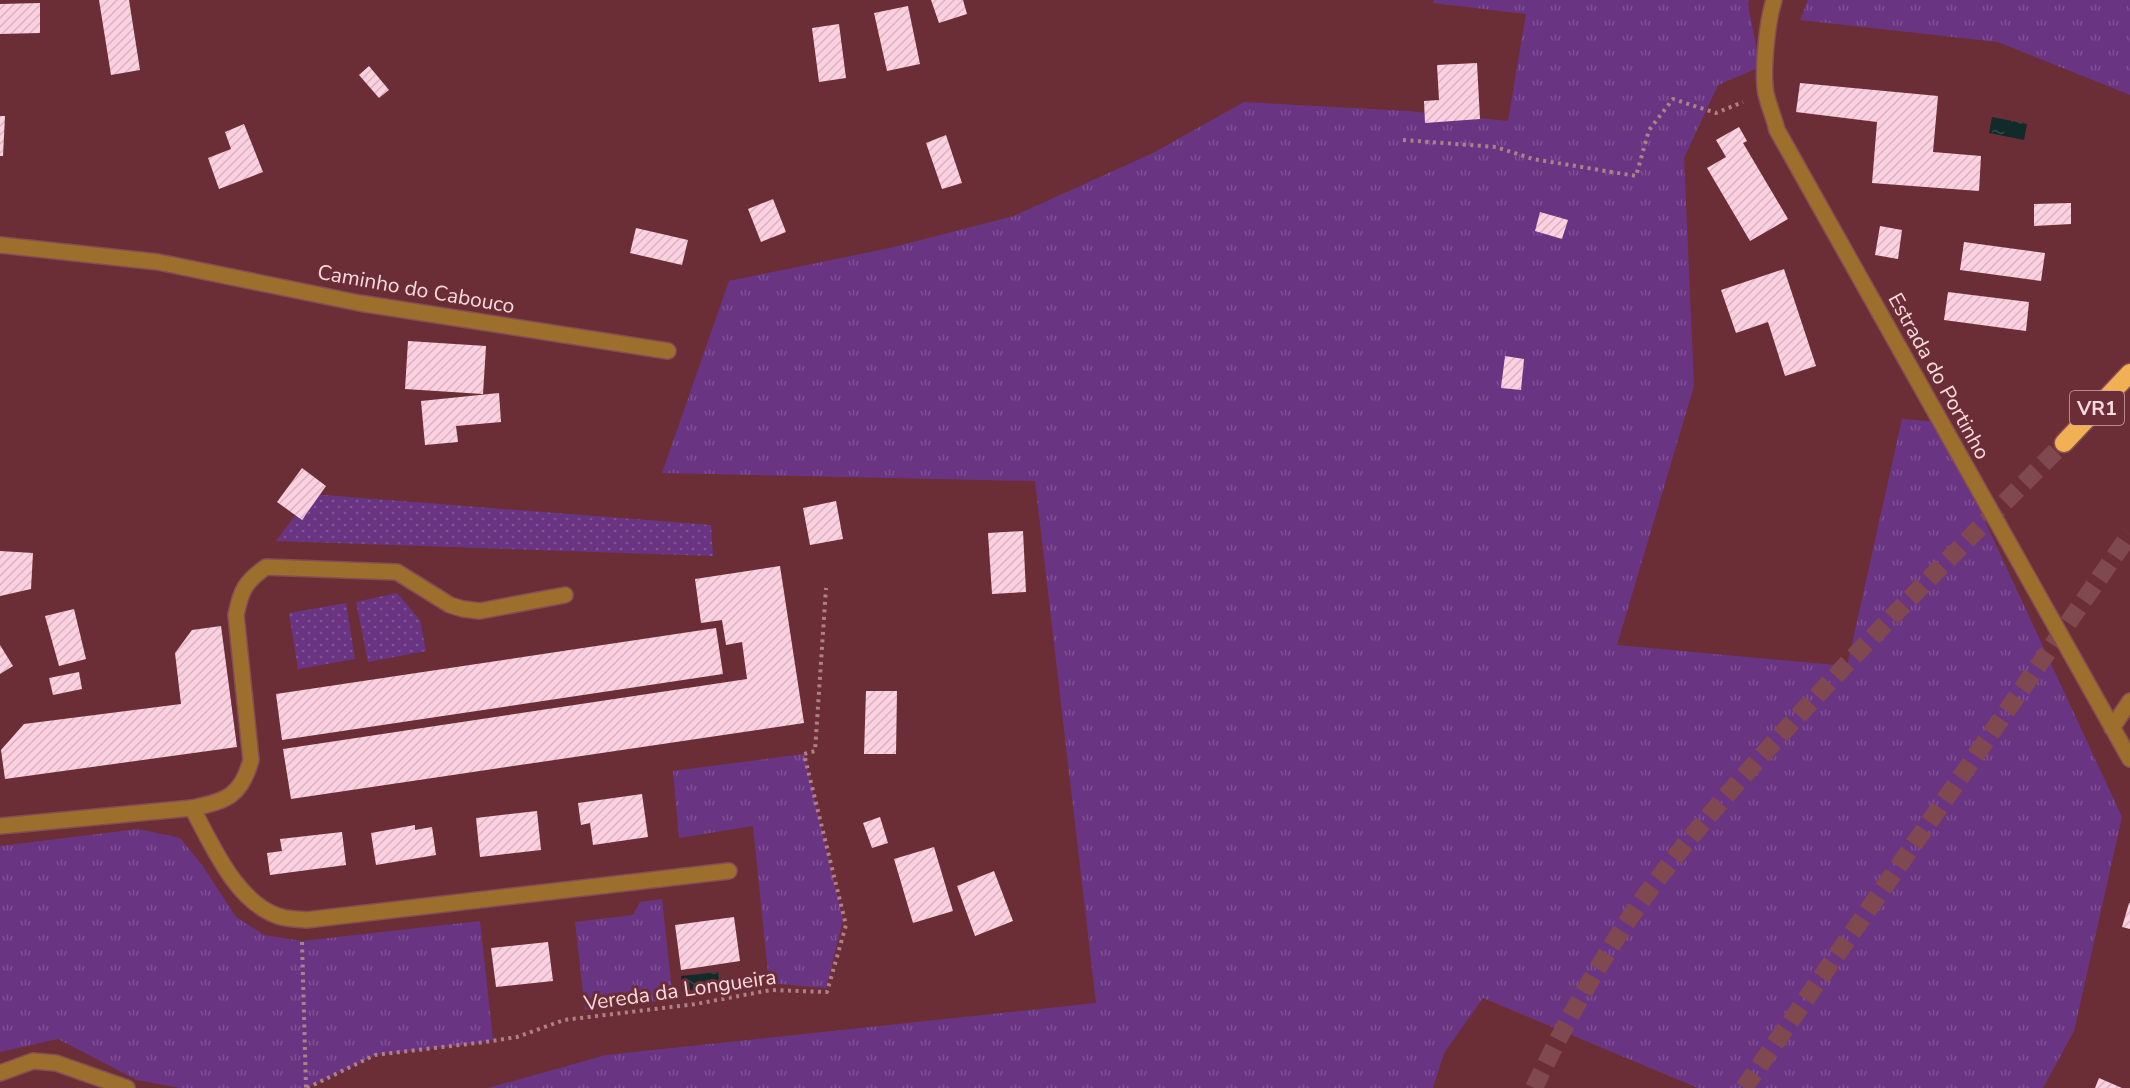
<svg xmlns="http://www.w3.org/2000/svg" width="2130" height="1088" font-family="'Nunito Sans',sans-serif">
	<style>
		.grass { fill: url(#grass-tufts) }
		.garden { fill: url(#garden-dots) }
		.water { fill: url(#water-ripples) }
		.building { fill: url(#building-hatch) }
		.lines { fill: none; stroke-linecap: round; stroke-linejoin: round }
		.highway-tunnel { stroke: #80484f; stroke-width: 18; stroke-dasharray: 18 9; stroke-linecap: butt }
		.minor-casing { stroke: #854d54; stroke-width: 18 }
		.highway-casing { stroke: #854d54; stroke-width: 21 }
		.path { stroke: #af8186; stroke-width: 4; stroke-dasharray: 3 4.5; stroke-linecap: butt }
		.minor { stroke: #9c6f2d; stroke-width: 15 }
		.highway { stroke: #f1b053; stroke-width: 18 }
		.labels { text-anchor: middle; stroke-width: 6; stroke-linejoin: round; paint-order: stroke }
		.shield { fill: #6b2e36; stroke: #cfa7ab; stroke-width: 1.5 }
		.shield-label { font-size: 20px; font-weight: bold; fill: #fadbdd }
		.street-label { font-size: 21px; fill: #fadbdd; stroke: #6b2e36 }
	</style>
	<defs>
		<pattern id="grass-tufts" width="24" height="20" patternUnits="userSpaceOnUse" patternTransform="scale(1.5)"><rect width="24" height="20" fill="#693583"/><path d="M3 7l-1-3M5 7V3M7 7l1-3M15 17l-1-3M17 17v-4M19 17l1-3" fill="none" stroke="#7f5294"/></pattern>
		<pattern id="garden-dots" width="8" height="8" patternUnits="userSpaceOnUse" patternTransform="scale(1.5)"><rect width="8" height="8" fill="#693583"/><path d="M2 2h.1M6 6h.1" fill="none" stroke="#7f5294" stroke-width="1.8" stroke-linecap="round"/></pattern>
		<pattern id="water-ripples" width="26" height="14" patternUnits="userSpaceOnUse" patternTransform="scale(1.5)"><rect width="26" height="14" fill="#112b2b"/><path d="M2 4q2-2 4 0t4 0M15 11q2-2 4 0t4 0" fill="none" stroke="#354949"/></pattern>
		<pattern id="building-hatch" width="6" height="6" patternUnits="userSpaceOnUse" patternTransform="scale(1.5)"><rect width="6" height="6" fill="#fbd0e0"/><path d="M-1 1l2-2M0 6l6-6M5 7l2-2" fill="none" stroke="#d8b4c0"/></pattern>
	</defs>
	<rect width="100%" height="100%" fill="#6b2e36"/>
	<g class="grass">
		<path d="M1434,0H1749L1748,4L1760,67L1718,85L1684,158L1694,386L1617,645L1847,666L1902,419L1939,422L2122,817L2074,1031L2043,1088H1698L1483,998L1444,1053L1433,1088H488L606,1055L1096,1003L1035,481L662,473L729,281L890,248L1014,216L1153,153L1244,102L1408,111L1508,121L1526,14L1433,3Z"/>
		<path d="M1808,0H2130V95L1998,42L1800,20Z"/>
		<path d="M804,754L843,920L826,988L769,983L753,826L679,838L673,771Z"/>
		<path d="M138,829L180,838L202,865L236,917L264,935L302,941L480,921L493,1040L480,1043L375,1055L307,1088H180L137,1080L58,1039L0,1052V846Z"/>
		<path d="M662,899L673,1000L585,1010L575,922L633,915L640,902Z"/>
	</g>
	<g class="garden">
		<path d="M311,494L711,525L713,556L276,541Z"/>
		<path d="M397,593L420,620L426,651L368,662L356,602Z"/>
		<path d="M346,603L355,659L298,669L289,613Z"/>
	</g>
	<g class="water">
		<path d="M1992,117L2027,124L2024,140L1989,133Z"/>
		<path d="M718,972L720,987L682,991L681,976Z"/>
	</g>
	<g class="building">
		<path d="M99,0H129L140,70L111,75Z"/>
		<path d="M931,0H963L967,14L939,23Z"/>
		<path d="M40,3V33L0,34V4Z"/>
		<path d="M908,6L920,64L887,71L874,13Z"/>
		<path d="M839,24L846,78L819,82L812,28Z"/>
		<path d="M1477,63L1480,119L1425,123L1424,101L1439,100L1437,65Z"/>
		<path d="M369,66L389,90L379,98L359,75Z"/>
		<path d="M1800,83L1938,96L1933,152L1981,156L1979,191L1872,183L1877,122L1796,112Z"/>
		<path d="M0,116H5L3,156H0Z"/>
		<path d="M244,124L263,172L219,189L208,158L231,149L225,132Z"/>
		<path d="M1739,127L1747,141L1743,143L1788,219L1750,241L1707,168L1726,157L1716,140Z"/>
		<path d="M946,135L962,183L942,189L926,143Z"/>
		<path d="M773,199L786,232L761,242L748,209Z"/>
		<path d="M2071,203V224L2034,226V204Z"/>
		<path d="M1540,212L1568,220L1562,239L1535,231Z"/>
		<path d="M1880,226L1902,230L1898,259L1875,255Z"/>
		<path d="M636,228L688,240L682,265L630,253Z"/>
		<path d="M1964,242L2045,253L2041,281L1960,270Z"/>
		<path d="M1784,269L1816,366L1785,376L1768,322L1736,333L1721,290Z"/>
		<path d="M1948,292L2029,302L2026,331L1944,320Z"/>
		<path d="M408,341L486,346L483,394L405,389Z"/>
		<path d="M1505,356L1524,359L1521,390L1501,388Z"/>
		<path d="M499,393L501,422L456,426L458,442L425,445L421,401Z"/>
		<path d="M302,468L326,486L302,520L277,502Z"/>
		<path d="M836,501L843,539L810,545L803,508Z"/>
		<path d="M1023,531L1026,592L992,594L988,533Z"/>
		<path d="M0,551L33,553L31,589L0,596Z"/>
		<path d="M780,566L804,723L291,799L283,749L747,679L742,642L726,645L722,620L701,623L695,579Z"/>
		<path d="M74,609L86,659L59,666L45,616Z"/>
		<path d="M221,626L237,747L5,779L1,750L24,724L181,704L175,653L192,630Z"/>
		<path d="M716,628L723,674L282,740L276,694Z"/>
		<path d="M0,645L13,666L0,674Z"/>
		<path d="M79,672L82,689L53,695L49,678Z"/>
		<path d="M866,691H897L896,754H864Z"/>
		<path d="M642,794L648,837L593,845L590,823L581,825L578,803Z"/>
		<path d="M537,811L541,850L480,857L476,818Z"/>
		<path d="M880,817L888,843L872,848L863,823Z"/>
		<path d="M415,825V830L432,827L436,855L376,865L371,833Z"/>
		<path d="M342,832L346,865L270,875L267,853L282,851L280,839Z"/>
		<path d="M934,847L953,911L913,923L894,859Z"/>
		<path d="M994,871L1013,921L975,936L957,886Z"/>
		<path d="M2129,903H2130V929L2122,927Z"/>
		<path d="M734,917L740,961L681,970L675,925Z"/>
		<path d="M548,942L553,981L496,987L491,948Z"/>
		<path d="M2099,1078L2122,1088H2095Z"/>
	</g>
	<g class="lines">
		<g class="highway-tunnel">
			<path d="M1534,1088C1566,1021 1602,956 1645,896C1692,832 1745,774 1798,716C1884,623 1974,533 2064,443"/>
			<path d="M1744,1088L2130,534"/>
		</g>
		<defs>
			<g id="minor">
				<path d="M1774,0C1767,22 1762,72 1766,94C1769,106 1774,118 1777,130L2130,759"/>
				<path d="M0,245L158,262L359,303L668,351"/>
				<path d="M2112,728L2130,701"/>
				<path d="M192,808C212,844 235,901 278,916C286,919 297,919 306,920L729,871"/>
				<path d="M0,826L192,808C227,801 241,796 251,760L236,615C241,590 245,582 266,567L397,572L450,605L463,609L480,611L565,595"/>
				<path d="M0,1073L33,1061L56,1063L127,1088"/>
			</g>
			<path id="highway" d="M2064,443L2130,373"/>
		</defs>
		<use href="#minor" class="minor-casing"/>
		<use href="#highway" class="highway-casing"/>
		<g class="path">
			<path d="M1403,140L1496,147L1533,159L1636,176L1649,130L1673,99L1716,113L1743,102"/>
			<path d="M302,942L306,1088"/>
			<path d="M307,1088L375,1055L485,1042L517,1037L564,1020L696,1004L771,990L827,992L846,925L804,754L815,751L826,588"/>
		</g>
		<use href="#minor" class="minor"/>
		<use href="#highway" class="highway"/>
	</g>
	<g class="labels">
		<rect class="shield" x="2070" y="391" width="54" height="34" rx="4.5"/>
		<g class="shield-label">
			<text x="2097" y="415">VR1</text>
		</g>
		<g class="street-label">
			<text transform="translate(416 289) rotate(10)" y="7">Caminho do Cabouco</text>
			<text transform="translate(1939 376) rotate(61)" y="7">Estrada do Portinho</text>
			<text transform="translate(680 990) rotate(-8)" y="7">Vereda da Longueira</text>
		</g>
	</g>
</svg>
